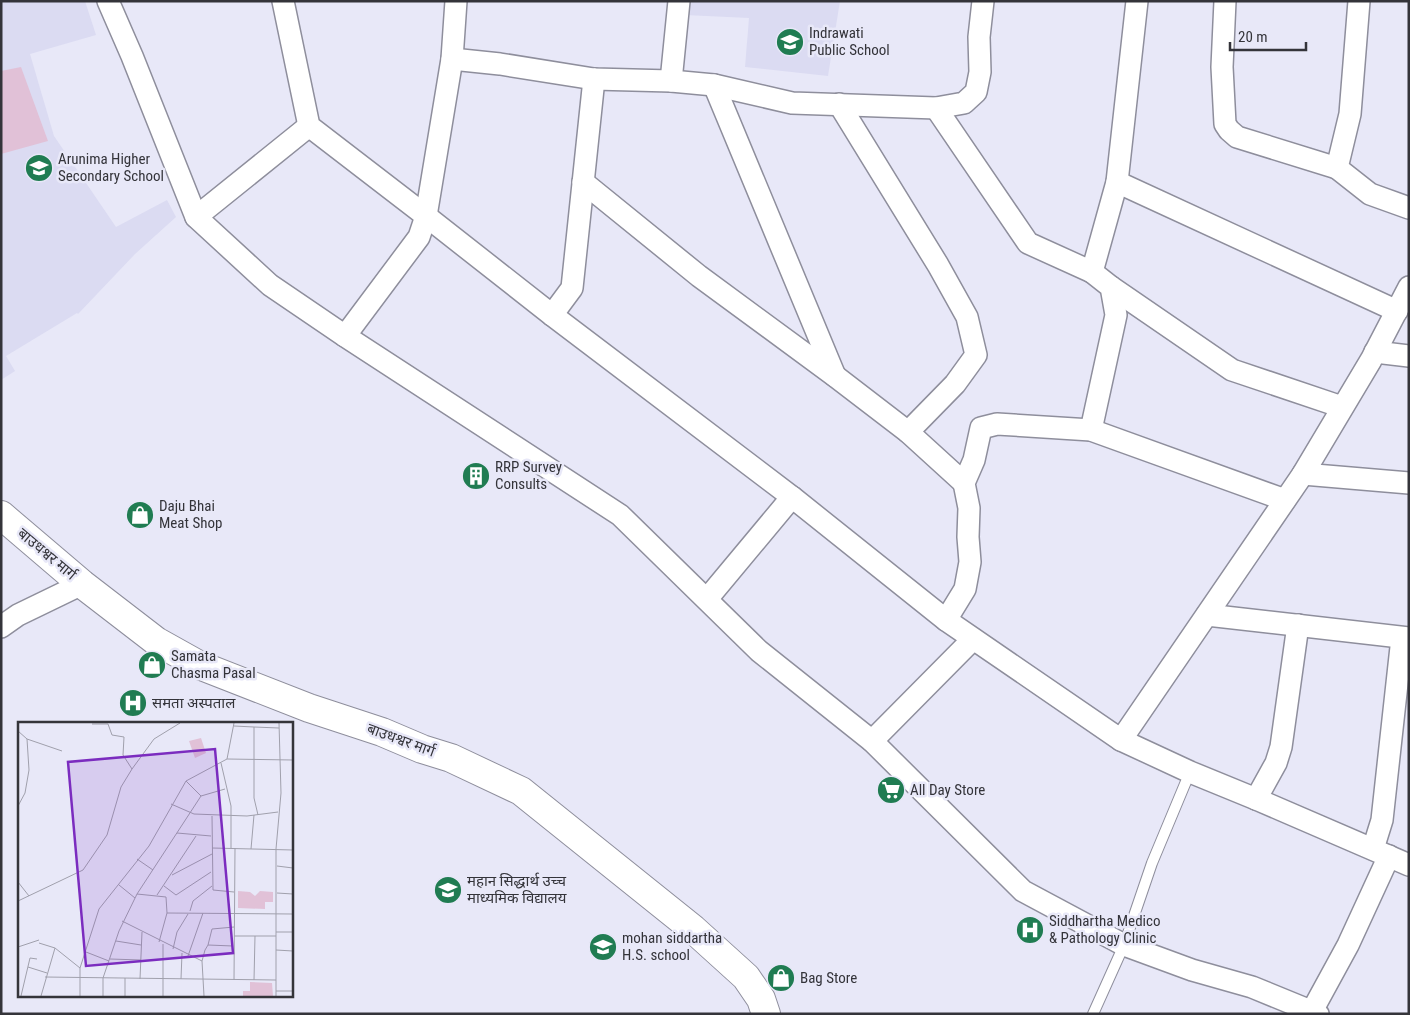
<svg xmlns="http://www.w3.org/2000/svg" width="1410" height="1015" font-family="'Roboto Condensed','Noto Sans Devanagari',sans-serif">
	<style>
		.built { fill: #dbdbf2 }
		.garden { fill: #e1c1d7 }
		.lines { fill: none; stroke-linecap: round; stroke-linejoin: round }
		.lane-casing { stroke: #8e8e9c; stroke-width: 12 }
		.street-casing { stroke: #8e8e9c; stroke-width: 24 }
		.secondary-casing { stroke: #8e8e9c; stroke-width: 30 }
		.lane { stroke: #fff; stroke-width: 10 }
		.street { stroke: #fff; stroke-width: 21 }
		.secondary { stroke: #fff; stroke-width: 28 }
		.labels { text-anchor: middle; stroke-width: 5; stroke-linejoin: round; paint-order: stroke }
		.poi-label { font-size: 15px; fill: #34343a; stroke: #e8e8f8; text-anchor: start }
		.street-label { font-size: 15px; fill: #34343a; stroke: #e8e8f8 }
		.inset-road { fill: none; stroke: #a0a0ac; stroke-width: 1 }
		.view { fill: #7b2cbf; fill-opacity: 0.15; stroke: #7b2cbf; stroke-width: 2.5 }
		.inset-edge { fill: none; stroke: #34343a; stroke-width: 2.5 }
	</style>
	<rect width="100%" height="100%" fill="#e8e8f8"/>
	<g class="built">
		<path d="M1,1H85L96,35L30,54L54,136L116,227L167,200L176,217L135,254L78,314L77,313L6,356L15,371L1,380Z"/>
		<path d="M687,1H840L828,76L745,67L749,18L685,15Z"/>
	</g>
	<path class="garden" d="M21,67L48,141L1,154V71Z"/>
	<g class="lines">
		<defs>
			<path id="lane" d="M1093,1014L1124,945L1152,863L1190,772"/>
			<g id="street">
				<path d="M108,1L132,56L196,217L270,285L345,336L620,515L759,651L872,741L1023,891L1124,945L1192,970L1252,987L1318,1014"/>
				<path d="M283,1L309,126L426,216L552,315L792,497L946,620L1121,740L1190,772L1256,799L1409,865"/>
				<path d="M1225,1L1222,67L1225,124L1229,130L1237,137L1337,168"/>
				<path d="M1359,1L1350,114L1337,168L1370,194L1409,208"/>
				<path d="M452,59L500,64L594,79L671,81L714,85L792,103L936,108L964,103L976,92L980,72L979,37L983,1"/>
				<path d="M671,81L679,1"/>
				<path d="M714,85L835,376"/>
				<path d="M839,104L938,265L967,317L976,355L955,384L908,432"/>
				<path d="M936,108L1028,243L1092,272"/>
				<path d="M583,182L699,276L835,376L908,432L964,483"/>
				<path d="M1117,182L1397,311"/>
				<path d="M196,217L309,126"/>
				<path d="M1111,287L1232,370L1342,407"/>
				<path d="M552,315L572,288L594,79"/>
				<path d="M345,336L419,237L426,216L452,59L456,1"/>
				<path d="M1375,352L1409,356"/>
				<path d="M1091,430L1116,315L1111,287L1092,272L1117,182L1137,1"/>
				<path d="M1303,474L1409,483"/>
				<path d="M707,599L792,497"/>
				<path d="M1207,615L1409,638"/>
				<path d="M946,620L965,589L970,562L968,537L969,508L964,483L974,460L981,428L997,424L1091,430L1285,500"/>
				<path d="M1,627L18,615L82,584"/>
				<path d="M1121,740L1303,474L1371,360L1409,287"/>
				<path d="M872,741L973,639"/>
				<path d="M1256,799L1276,763L1281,747L1298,625"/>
				<path d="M1373,849L1382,820L1402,638"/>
				<path d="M1312,1011L1348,945L1389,856"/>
			</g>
			<path id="secondary" d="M1,515L82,584L156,641L199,665L309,708L382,732L422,749L451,758L521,791L693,929L746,977L761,999L766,1014"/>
		</defs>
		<use href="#lane" class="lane-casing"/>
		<use href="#street" class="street-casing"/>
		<use href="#secondary" class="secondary-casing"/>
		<use href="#lane" class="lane"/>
		<use href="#street" class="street"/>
		<use href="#secondary" class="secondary"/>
	</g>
	<defs>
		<symbol id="school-disc" viewBox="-11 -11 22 22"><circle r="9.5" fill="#207c52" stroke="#e8e8f8"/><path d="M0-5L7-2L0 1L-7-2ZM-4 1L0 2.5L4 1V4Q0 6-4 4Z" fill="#fff"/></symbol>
		<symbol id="building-disc" viewBox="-11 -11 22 22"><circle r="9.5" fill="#207c52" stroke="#e8e8f8"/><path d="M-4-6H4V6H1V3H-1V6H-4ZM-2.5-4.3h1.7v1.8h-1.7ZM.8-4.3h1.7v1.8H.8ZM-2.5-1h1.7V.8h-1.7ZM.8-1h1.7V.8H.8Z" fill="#fff"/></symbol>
		<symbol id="shop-disc" viewBox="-11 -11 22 22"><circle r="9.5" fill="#207c52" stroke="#e8e8f8"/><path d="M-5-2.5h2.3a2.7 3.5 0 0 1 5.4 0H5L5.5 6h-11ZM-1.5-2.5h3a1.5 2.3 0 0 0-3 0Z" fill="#fff"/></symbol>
		<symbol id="hospital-disc" viewBox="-11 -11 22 22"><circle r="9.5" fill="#207c52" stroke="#e8e8f8"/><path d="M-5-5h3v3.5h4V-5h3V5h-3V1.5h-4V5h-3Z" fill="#fff"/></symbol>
		<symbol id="supermarket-disc" viewBox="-11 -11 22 22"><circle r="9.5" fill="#207c52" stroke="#e8e8f8"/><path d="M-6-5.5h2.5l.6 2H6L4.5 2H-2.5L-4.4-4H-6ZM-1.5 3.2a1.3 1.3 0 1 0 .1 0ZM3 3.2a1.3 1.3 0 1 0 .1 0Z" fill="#fff"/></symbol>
	</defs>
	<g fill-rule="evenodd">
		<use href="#school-disc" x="774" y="26" width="32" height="32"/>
		<use href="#school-disc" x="23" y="152" width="32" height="32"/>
		<use href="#building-disc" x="460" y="460" width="32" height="32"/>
		<use href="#shop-disc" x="124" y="499" width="32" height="32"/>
		<use href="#shop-disc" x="136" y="649" width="32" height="32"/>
		<use href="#hospital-disc" x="117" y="687" width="32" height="32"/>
		<use href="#supermarket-disc" x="875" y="774" width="32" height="32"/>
		<use href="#school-disc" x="432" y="874" width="32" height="32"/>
		<use href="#hospital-disc" x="1014" y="914" width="32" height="32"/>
		<use href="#school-disc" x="587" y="931" width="32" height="32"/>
		<use href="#shop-disc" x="765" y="962" width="32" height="32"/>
	</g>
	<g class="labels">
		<g class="poi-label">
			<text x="809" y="38">Indrawati<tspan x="809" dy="17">Public School</tspan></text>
			<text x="58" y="164">Arunima Higher<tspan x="58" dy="17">Secondary School</tspan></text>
			<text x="495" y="472">RRP Survey<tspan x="495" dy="17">Consults</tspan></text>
			<text x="159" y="511">Daju Bhai<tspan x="159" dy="17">Meat Shop</tspan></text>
			<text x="171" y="661">Samata<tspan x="171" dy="17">Chasma Pasal</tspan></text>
			<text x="152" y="708">समता अस्पताल</text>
			<text x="910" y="795">All Day Store</text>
			<text x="467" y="886">महान सिद्धार्थ उच्च<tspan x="467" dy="17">माध्यमिक विद्यालय</tspan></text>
			<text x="1049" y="926">Siddhartha Medico<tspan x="1049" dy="17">&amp; Pathology Clinic</tspan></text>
			<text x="622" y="943">mohan siddartha<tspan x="622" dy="17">H.S. school</tspan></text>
			<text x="800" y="983">Bag Store</text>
		</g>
		<g class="street-label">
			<text transform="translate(47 554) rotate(40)" y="5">बाउधश्वर मार्ग</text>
			<text transform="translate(401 740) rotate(20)" y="5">बाउधश्वर मार्ग</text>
		</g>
	</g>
	<g transform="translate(18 722)">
		<rect width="275" height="275" fill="#e8e8f8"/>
		<path d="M220,169L232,170L237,174L242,169L255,170V180H247L246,174H220Z" fill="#e1c1d7"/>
		<path d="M183,16L188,31L177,36L171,19ZM220,174H247V187L220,186ZM232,260L254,261L255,274H225V269H232Z" fill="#e1c1d7"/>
		<path class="inset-road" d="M74,2H90L94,13L106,15L105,33L114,47M216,4L236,5V76L240,93M236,5L261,6M0,9L9,17L11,48L7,71L0,84M9,17L44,29M209,37L216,1M203,41L213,84V126M168,59L183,74M153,82L176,92L229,94L260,90M194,94L195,168L216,170M159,111L193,114M194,126L275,128M233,127L236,93M119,137L135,148M259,144L275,146M154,153L194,132M0,160L11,174M101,163L117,176M146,164L158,173L193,150M259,171L275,172M119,172L148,175L149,191L141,220M139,173L178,114M0,179L65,148L89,113L103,65L114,47L136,17L162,1M172,189L175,179L194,164M149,191L275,192M104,199L184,239M258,210H275M216,214H258M98,219L123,223M21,221L37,226L23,274M145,222V274M190,223L194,207L216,205M0,225L21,218M37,226L62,246M155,227L159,210L170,192M258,228L275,229M68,230L91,239M170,234L185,191M92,237L123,238M10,245L29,251M27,255L258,258M122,257L124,210M163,257L164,231M216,258L217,126M236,258L237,214M258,269H275M3,274L12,236L19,237M62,274V246L81,187L131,124L168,59L209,37L275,38M85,274V256L101,209L119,172L183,74L207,67M107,274V256M186,274L184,239L187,228L190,223L215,224M258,274V127L263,71L261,1"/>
		<path class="view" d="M197,27L215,231L68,244L50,40Z"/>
		<rect width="275" height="275" class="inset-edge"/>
	</g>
	<rect width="1410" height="1015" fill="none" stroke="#34343a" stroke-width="5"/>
	<path d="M1230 42v8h76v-8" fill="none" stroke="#34343a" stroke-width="2.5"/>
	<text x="1238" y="42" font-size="15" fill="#34343a" stroke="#e8e8f8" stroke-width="4" paint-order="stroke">20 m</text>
</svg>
